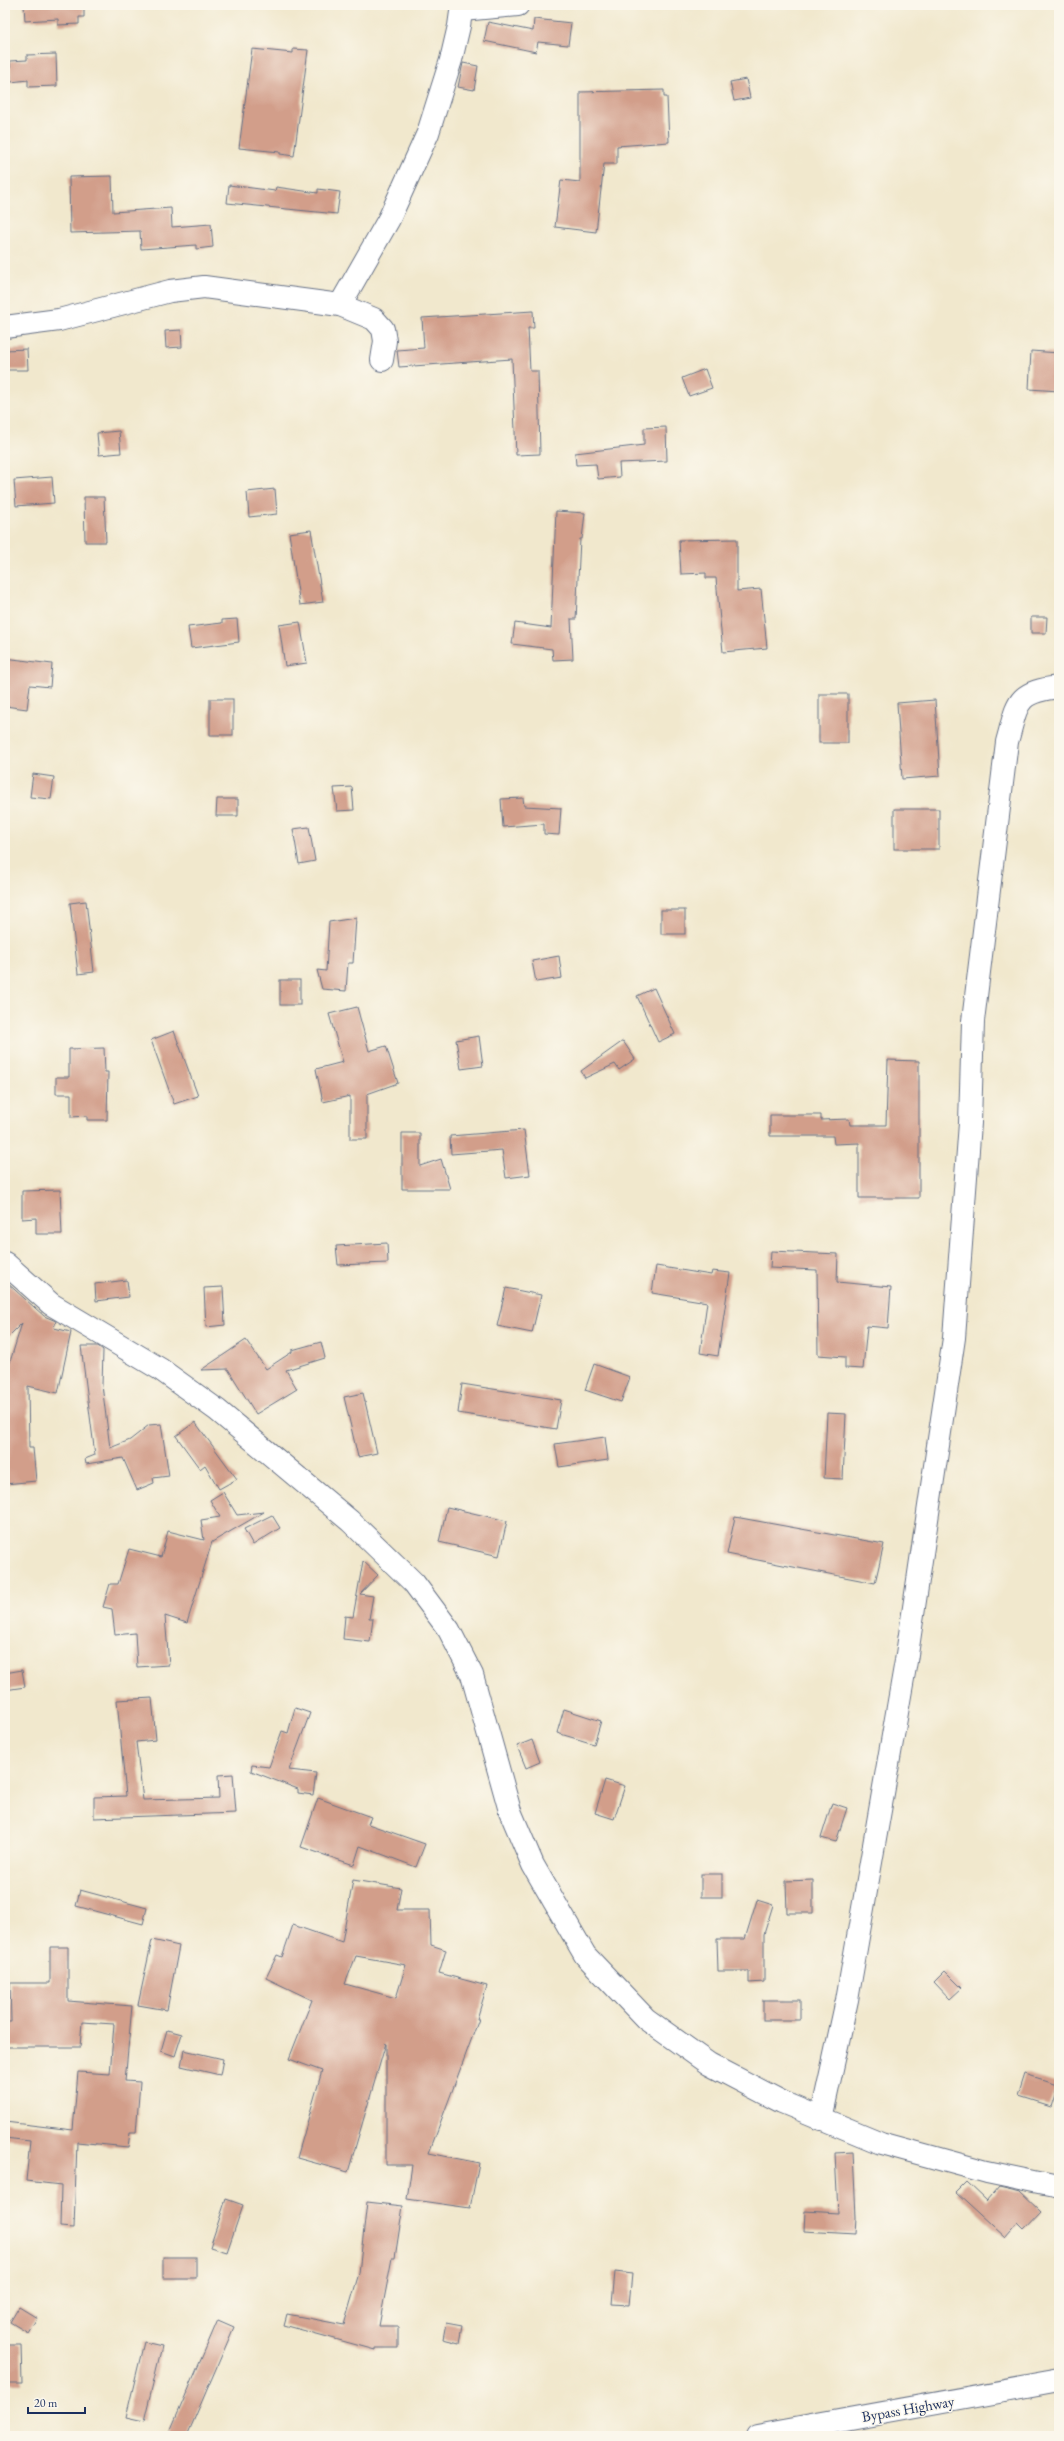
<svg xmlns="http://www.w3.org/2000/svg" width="1064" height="2441" font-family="'EB Garamond',serif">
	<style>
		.building { fill: #d29e8a; fill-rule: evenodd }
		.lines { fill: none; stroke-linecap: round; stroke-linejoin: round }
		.minor-casing { stroke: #667085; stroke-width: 24 }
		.minor { stroke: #fff; stroke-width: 22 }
		.labels { text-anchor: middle; stroke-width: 3; stroke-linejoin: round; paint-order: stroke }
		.street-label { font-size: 15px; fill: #1b2f5e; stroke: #fbf7ec }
	</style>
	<rect width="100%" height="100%" fill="#fbf7ec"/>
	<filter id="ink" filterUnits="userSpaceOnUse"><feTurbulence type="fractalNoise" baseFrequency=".025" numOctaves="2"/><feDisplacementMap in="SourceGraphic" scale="8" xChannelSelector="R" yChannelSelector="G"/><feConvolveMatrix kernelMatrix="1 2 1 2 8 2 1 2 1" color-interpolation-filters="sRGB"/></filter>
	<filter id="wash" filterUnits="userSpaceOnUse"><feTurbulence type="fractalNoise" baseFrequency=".012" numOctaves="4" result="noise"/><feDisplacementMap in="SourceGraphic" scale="16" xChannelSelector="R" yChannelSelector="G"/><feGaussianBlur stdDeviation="0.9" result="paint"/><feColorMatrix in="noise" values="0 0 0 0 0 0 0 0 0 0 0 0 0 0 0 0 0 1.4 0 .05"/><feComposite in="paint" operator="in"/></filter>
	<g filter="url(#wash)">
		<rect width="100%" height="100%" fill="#f1e8cd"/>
		<g id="blocks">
			<g class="building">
				<path d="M24,5H84V17H79V24L58,25V19L25,21Z"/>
				<path d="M534,19L571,23L568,45L538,42L536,52L484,41L488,22L533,31Z"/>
				<path d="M252,49L293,53V49L308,50L294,156L280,154V152L239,148Z"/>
				<path d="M56,54L57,86L28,87V80L11,82L10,61L27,60V55Z"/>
				<path d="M463,63L478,66L474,90L458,87Z"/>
				<path d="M746,79L750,98L734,101L730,82Z"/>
				<path d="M664,90V97H667L669,142L617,146V164H604L596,232L555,227L561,180L580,182V92Z"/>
				<path d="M112,176L113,212L171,208L172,227L211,224L213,247L196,249V245L141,249L140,231L70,233L69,177Z"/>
				<path d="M229,185L275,191L276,187L318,193V189L340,192L337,214L227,203Z"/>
				<path d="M533,311L534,328H528L530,371H538L540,454L516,455L512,359L399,367L397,350L424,348L422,318Z"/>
				<path d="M181,330L182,347L166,348L165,331Z"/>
				<path d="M27,349L28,370H5V350Z"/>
				<path d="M1031,351L1059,353V391L1029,389Z"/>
				<path d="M705,369L712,388L689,396L682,378Z"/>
				<path d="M666,427L667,461L619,463L620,477L598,479L596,464L576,465L575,453L644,445V428Z"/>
				<path d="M119,431L121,453L99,455L97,433Z"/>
				<path d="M52,477L54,503L16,506L14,480Z"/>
				<path d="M275,489L277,514L249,517L247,492Z"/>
				<path d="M84,497H104L106,542H85Z"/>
				<path d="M556,511L585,513L582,539H580L576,619H571L573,659L553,660L552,649L512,644L515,623L551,628Z"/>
				<path d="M311,530L323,602L300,605L289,533Z"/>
				<path d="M737,539V591L761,589L767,648L723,652L716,578H706V573L681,574L679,540Z"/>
				<path d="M1031,617H1047L1046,633H1031Z"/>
				<path d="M237,619L239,642L191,648L188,627L222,623V620Z"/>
				<path d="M300,622L307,663L285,666L279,625Z"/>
				<path d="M5,658L52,664L50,687L30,685L27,709L5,706Z"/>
				<rect x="819" y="694" width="29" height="49"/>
				<rect x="210" y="699" width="23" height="36"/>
				<path d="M935,700L940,776L902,779L897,703Z"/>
				<path d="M33,774L54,777L51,799L30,797Z"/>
				<path d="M352,787L354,810L337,811L334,788Z"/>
				<path d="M523,798L524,806L561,808L559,835L544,834V824L503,827L501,799Z"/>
				<path d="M217,799H238V816H216Z"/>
				<rect x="894" y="809" width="45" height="40"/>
				<path d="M309,827L315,861L299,864L293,829Z"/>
				<path d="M86,901L94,972L78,974L70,903Z"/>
				<rect x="661" y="910" width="24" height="24"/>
				<path d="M356,918L353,963H348L346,991L322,989L317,970L326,971L329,922Z"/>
				<path d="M559,956L562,978L536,982L532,961Z"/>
				<rect x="280" y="980" width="20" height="25"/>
				<path d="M654,988L675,1034L658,1042L637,996Z"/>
				<path d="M357,1007L369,1051L386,1046L398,1083L367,1094V1139H350V1096L323,1102L316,1069L343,1062L329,1014Z"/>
				<path d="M174,1031L198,1096L174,1104L151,1040Z"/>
				<path d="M479,1036L483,1066L461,1069L456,1040Z"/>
				<path d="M623,1041L635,1059L619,1070L615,1064L585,1078L581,1071Z"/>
				<path d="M104,1048L105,1072H108L107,1120H87V1116L71,1117V1094H56V1077H69V1049Z"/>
				<path d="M888,1060L919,1061V1198H859V1143L834,1144L833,1136H770V1115H821V1120L849,1119L850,1125H886Z"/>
				<path d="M524,1130L530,1175L506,1178L502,1150L451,1154L450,1136Z"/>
				<path d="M402,1133H420V1166L441,1159L450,1189H402Z"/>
				<path d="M60,1190L62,1234H36V1218L22,1219V1191Z"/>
				<path d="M387,1243L388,1263L338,1265L336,1246Z"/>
				<path d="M771,1251L838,1254L837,1282L891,1287L888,1328L867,1326L863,1369L845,1368V1357L818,1355L817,1270L770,1268Z"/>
				<path d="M656,1266L711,1275L712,1271L730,1273L718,1356L700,1353L707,1302L652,1293Z"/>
				<path d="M127,1280L129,1297L96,1301L95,1284Z"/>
				<path d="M5,1281L44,1316L56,1321L54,1328L71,1332L58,1393L28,1386L29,1448H33L36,1481L5,1484V1378L22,1323L5,1340Z"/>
				<path d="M223,1287L225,1325L206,1327L204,1288Z"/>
				<path d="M506,1288L541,1295L532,1333L497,1326Z"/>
				<path d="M246,1340L266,1369L292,1352V1350L321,1342L325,1358L286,1370L297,1389L256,1414L228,1369L201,1370Z"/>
				<path d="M81,1346H98L103,1350L102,1385L110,1448L130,1440L149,1425L161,1424L169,1476L153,1478L154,1483L137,1490L123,1458L86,1464L85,1459L95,1455Z"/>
				<path d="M594,1364L630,1377L621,1402L585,1390Z"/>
				<path d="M462,1384L561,1400L556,1429L458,1413Z"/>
				<path d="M363,1393L377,1453L358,1457L344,1397Z"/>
				<path d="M827,1413L846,1414L843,1479L824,1478Z"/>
				<path d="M195,1422L237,1479L219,1489L205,1465L200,1469L176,1436Z"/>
				<path d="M605,1437L608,1460L559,1467L555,1444Z"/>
				<path d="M223,1492L237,1515L264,1512L212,1542L187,1623L165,1616L169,1665L137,1667L135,1633L115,1635L112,1609L103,1607L110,1584H118L129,1549L161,1557L168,1531L204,1540L201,1520L220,1517L210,1500Z"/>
				<path d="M447,1507L507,1521L499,1556L439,1542Z"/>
				<path d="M272,1515L280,1528L253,1545L244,1529Z"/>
				<path d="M735,1517L884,1544L875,1583L727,1554Z"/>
				<path d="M363,1561L378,1575L360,1594L373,1596L369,1619H373L370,1642L343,1639L345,1616L353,1617Z"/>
				<path d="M22,1670L25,1687L5,1690V1673Z"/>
				<path d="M152,1698L156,1740L136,1742L143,1800L219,1798L218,1775L233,1774L236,1813L94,1818V1797L126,1796L117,1700Z"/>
				<path d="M295,1708L310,1713L289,1770L316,1773L313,1795L298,1793V1789L251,1771L252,1765L269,1767L282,1731L288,1733Z"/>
				<path d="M564,1709L601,1721L594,1744L557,1733Z"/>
				<path d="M532,1740L540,1762L526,1768L517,1746Z"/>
				<path d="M605,1780L625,1786L614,1819L595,1813Z"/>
				<path d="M318,1798L371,1817L368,1824L425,1844L416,1867L360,1846L354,1865L301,1847Z"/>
				<path d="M832,1803L847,1808L836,1842L821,1838Z"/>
				<rect x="701" y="1874" width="21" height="23"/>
				<path d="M353,1880L401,1888L397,1910H430L431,1945L446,1950L439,1973L487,1986L477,2019H479L429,2153L479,2163L470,2208L407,2199L412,2165H386V2043L348,2172L297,2158L322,2071L289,2059L312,2000L266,1978L277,1955L282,1957L293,1925L342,1942ZM356,1956L406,1965L396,1998L345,1984Z"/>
				<path d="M813,1880V1913H787L786,1881Z"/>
				<path d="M80,1890L147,1908L143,1924L76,1906Z"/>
				<path d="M757,1900L773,1905L764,1934V1982L749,1983V1971H718L717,1939H745Z"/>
				<path d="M152,1940L179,1946L167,2010L138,2005Z"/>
				<path d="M50,1947H68V2001L132,2006L125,2081L140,2082L136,2133H130L128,2147L77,2142L74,2228L60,2227L61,2185L26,2181L30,2141L5,2138V2122L73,2130L78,2072L110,2074L114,2024L82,2022L80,2047H5V2022H11L10,1983H50Z"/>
				<path d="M945,1971L962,1988L950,1999L934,1982Z"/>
				<rect x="763" y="2000" width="37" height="20"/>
				<path d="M167,2030L182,2034L175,2056L161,2051Z"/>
				<path d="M184,2050L223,2059L220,2075L181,2066Z"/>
				<path d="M1025,2074L1057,2084L1050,2106L1018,2096Z"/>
				<path d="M853,2152L856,2217L855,2234L804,2231L805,2211L838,2213L835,2153Z"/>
				<path d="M967,2182L987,2201L999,2187L1021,2192L1041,2211L1024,2229L1018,2223L1005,2238L956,2193Z"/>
				<path d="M226,2199L243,2205L227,2252L210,2247Z"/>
				<path d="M367,2202L403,2206L395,2258H392L379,2326H398V2348H375V2350L284,2325L287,2314L344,2325L359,2273Z"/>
				<rect x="163" y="2257" width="33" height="21"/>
				<path d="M615,2272L632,2274L629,2305L612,2304Z"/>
				<path d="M19,2307L37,2318L28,2333L10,2322Z"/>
				<path d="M218,2320L234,2327L187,2436H168Z"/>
				<path d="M446,2323L462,2326L459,2343L443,2339Z"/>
				<path d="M144,2342L162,2346L144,2421L126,2417Z"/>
				<path d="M5,2345H21L22,2383H5Z"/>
			</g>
		</g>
	</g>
	<g filter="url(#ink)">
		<use href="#blocks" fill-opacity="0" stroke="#667085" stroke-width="1"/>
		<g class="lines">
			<defs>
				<g id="minor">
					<path d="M462,10L518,5"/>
					<path d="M340,305L389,219L428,133L451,60L459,26L462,5"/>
					<path d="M5,327L59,320L170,291L204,287L340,305L374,319L383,329L385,341L382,360"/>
					<path d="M5,1263L51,1304L160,1369L217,1410L350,1521L414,1583L449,1630L472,1675L510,1811L533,1865L585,1955L646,2019L709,2064L782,2102L881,2143L987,2172L1059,2187"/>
					<path d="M821,2119L847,2000L906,1661L954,1338L970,1123L973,1021L1007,742C1018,703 1015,692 1059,687"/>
					<path d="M757,2436L1059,2381"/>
				</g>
			</defs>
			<use href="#minor" class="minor-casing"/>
			<use href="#minor" class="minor"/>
		</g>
	</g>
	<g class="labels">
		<g class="street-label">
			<text transform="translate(908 2409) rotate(-10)" y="5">Bypass Highway</text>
		</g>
	</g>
	<rect width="1064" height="2441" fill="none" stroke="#fbf7ec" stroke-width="20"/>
	<path d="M28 2407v6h57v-6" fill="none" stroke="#1b2f5e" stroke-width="2"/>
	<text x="34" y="2407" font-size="12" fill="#1b2f5e" stroke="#fbf7ec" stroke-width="3" paint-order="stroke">20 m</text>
</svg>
